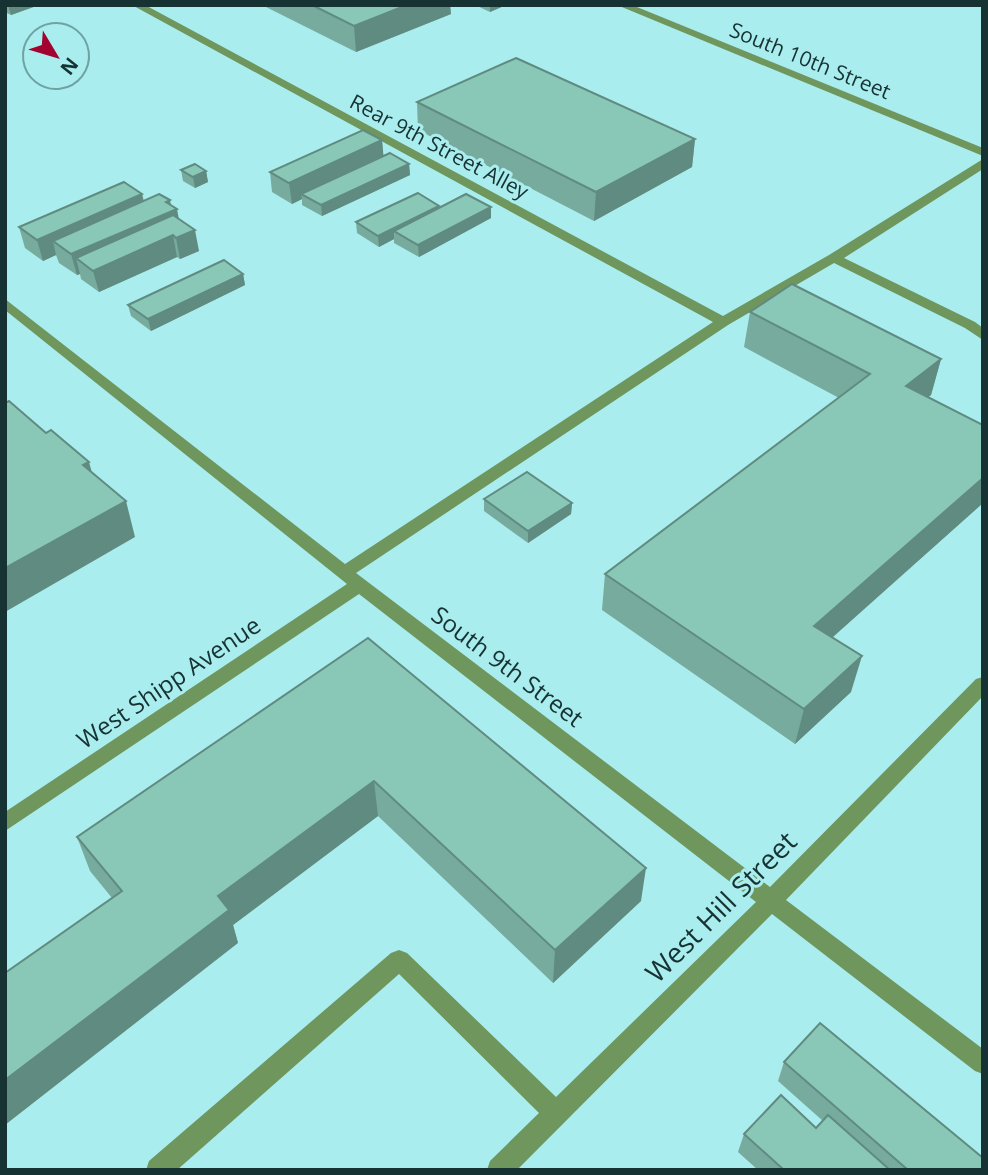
<svg xmlns="http://www.w3.org/2000/svg" width="988" height="1175" font-family="'Open Sans',sans-serif">
	<style>
		.lines { fill: none; stroke-linecap: round; stroke-linejoin: round }
		.minor { fill: #6e965d; fill-rule: evenodd }
		.wall { fill: #76ab9d }
		.shaded-wall { fill: #608b80 }
		.building { fill: #89c7b7; stroke: #608b80; stroke-width: 2 }
		.labels { text-anchor: middle; stroke-width: 6; stroke-linejoin: round; paint-order: stroke }
		.far-street-label { font-size: 21px; fill: #163232; stroke: #aaedee }
		.street-label { font-size: 24px; fill: #163232; stroke: #aaedee }
		.near-street-label { font-size: 28px; fill: #163232; stroke: #aaedee }
	</style>
	<rect width="100%" height="100%" fill="#aaedee"/>
	<g class="lines">
		<g class="minor">
			<path d="M132,5H145L723,316L829,255L983,159V169L844,258L975,322L983,328V340L965,328L834,263L728,325L356,573L770,887L976,679L983,677V696L786,900L983,1049V1074L975,1071L772,914L517,1170H487L490,1161L539,1113L399,974L177,1170H146L149,1161L391,953L399,950L407,953L556,1097L756,902L359,594L5,831V812L347,584L5,310V299L345,564L713,322Z"/>
			<path d="M617,5H632L983,148V156Z"/>
		</g>
	</g>
	<g class="wall">
		<path d="M5,5H39L11,15L5,12Z"/>
		<path d="M262,5H450L451,14L356,52Z"/>
		<path d="M475,5H506L490,12Z"/>
		<path d="M417,102L695,139L692,167L594,221L418,130Z"/>
		<path d="M382,140L383,156L409,164L410,175L322,216L302,205V199L292,204L272,192L270,172Z"/>
		<path d="M181,170L206,171L208,182L195,188L183,181Z"/>
		<path d="M142,194L144,201L170,200V205L199,251L180,259L177,257L99,292L81,279L80,274L77,275L59,263L56,255L43,261L25,248L19,227Z"/>
		<path d="M439,206L440,208L491,207V218L419,257L394,243V239L379,247L357,233L356,222Z"/>
		<path d="M243,274L245,285L151,331L131,316L128,305Z"/>
		<path d="M750,312L941,359L931,395L928,397L983,503L832,637L851,692L795,744L602,610L605,574L839,398L744,347Z"/>
		<path d="M484,499L572,503L571,514L528,543L484,511Z"/>
		<path d="M368,638L641,901L553,983L378,816L233,925L238,943L112,898L90,871L77,837Z"/>
		<path d="M784,1062L983,1170H758L738,1152L744,1134L816,1128L823,1121L778,1081Z"/>
	</g>
	<g class="shaded-wall">
		<path d="M8,5H39L11,15Z"/>
		<path d="M407,5H450L451,14L356,52L354,26Z"/>
		<path d="M490,5H506L490,12Z"/>
		<path d="M695,139L692,167L594,221L596,192Z"/>
		<path d="M382,140L384,161L301,194L302,199L292,204L289,183Z"/>
		<path d="M409,164L410,175L322,216L321,205Z"/>
		<path d="M206,171L208,182L195,188L193,177Z"/>
		<path d="M142,194L146,215L53,241L56,255L43,261L37,240Z"/>
		<path d="M170,200L172,211L177,209L181,230L76,258L80,274L77,275L71,254Z"/>
		<path d="M439,206L440,217L394,231V239L379,247L378,236Z"/>
		<path d="M491,207V218L419,257L418,245Z"/>
		<path d="M195,230L199,251L180,259L176,238Z"/>
		<path d="M173,235L177,257L99,292L93,271Z"/>
		<path d="M243,274L245,285L151,331L148,319Z"/>
		<path d="M941,359L931,395L896,422L906,386Z"/>
		<path d="M89,462L99,498L83,465Z"/>
		<path d="M983,478V503L805,662L814,626Z"/>
		<path d="M126,501L135,537L5,612V568Z"/>
		<path d="M572,503L571,514L528,543V531Z"/>
		<path d="M862,656L851,692L795,744L804,709Z"/>
		<path d="M374,781L378,816L233,925L238,943L5,1125V1080L218,896Z"/>
		<path d="M646,868L641,901L553,983L555,950Z"/>
	</g>
	<g class="building">
		<path d="M312,5H407L354,26Z"/>
		<path d="M516,58L695,139L596,192L417,102Z"/>
		<path d="M363,130L382,140L289,183L270,172Z"/>
		<path d="M390,153L409,164L321,205L301,194Z"/>
		<path d="M195,164L206,171L193,177L181,170Z"/>
		<path d="M124,182L142,194L37,240L19,227Z"/>
		<path d="M418,193L439,206L378,236L356,222Z"/>
		<path d="M159,194L170,200L166,202L177,209L71,254L53,241Z"/>
		<path d="M466,194L491,207L418,245L394,231Z"/>
		<path d="M173,215L195,230L176,238L173,235L93,271L76,258Z"/>
		<path d="M224,260L243,274L148,319L128,305Z"/>
		<path d="M792,284L941,359L906,386L983,425V478L814,626L862,656L804,709L605,574L870,374L750,312Z"/>
		<path d="M9,401L46,433L51,430L89,462L83,465L126,501L5,568V403Z"/>
		<path d="M527,472L572,503L528,531L484,499Z"/>
		<path d="M368,638L646,868L555,950L374,781L218,896L229,910L5,1080V973L122,891L77,837Z"/>
		<path d="M820,1023L983,1158V1170H908L784,1062Z"/>
		<path d="M781,1095L816,1128L828,1115L890,1170H784L744,1134Z"/>
	</g>
	<g class="labels">
		<g class="far-street-label">
			<text transform="translate(810 61) rotate(22)" y="7">South 10th Street</text>
			<text transform="translate(439 147) rotate(28)" y="7">Rear 9th Street Alley</text>
		</g>
		<g class="street-label">
			<text transform="translate(507 667) rotate(37)" y="8">South 9th Street</text>
			<text transform="translate(169 683) rotate(-34)" y="8">West Shipp Avenue</text>
		</g>
		<g class="near-street-label">
			<text transform="translate(721 907) rotate(-45)" y="10">West Hill Street</text>
		</g>
	</g>
	<rect width="988" height="1175" fill="none" stroke="#163232" stroke-width="14"/>
	<g transform="translate(56 56) rotate(128)"><circle r="33" fill="#aaedee" stroke="#6fa2a3" stroke-width="2"/>
	<path d="M0-5L12 26L0 18L-12 26Z" fill="#a20330"/>
	<text y="-10" font-size="19" font-weight="bold" text-anchor="middle" fill="#163232">N</text>
	</g>
</svg>
